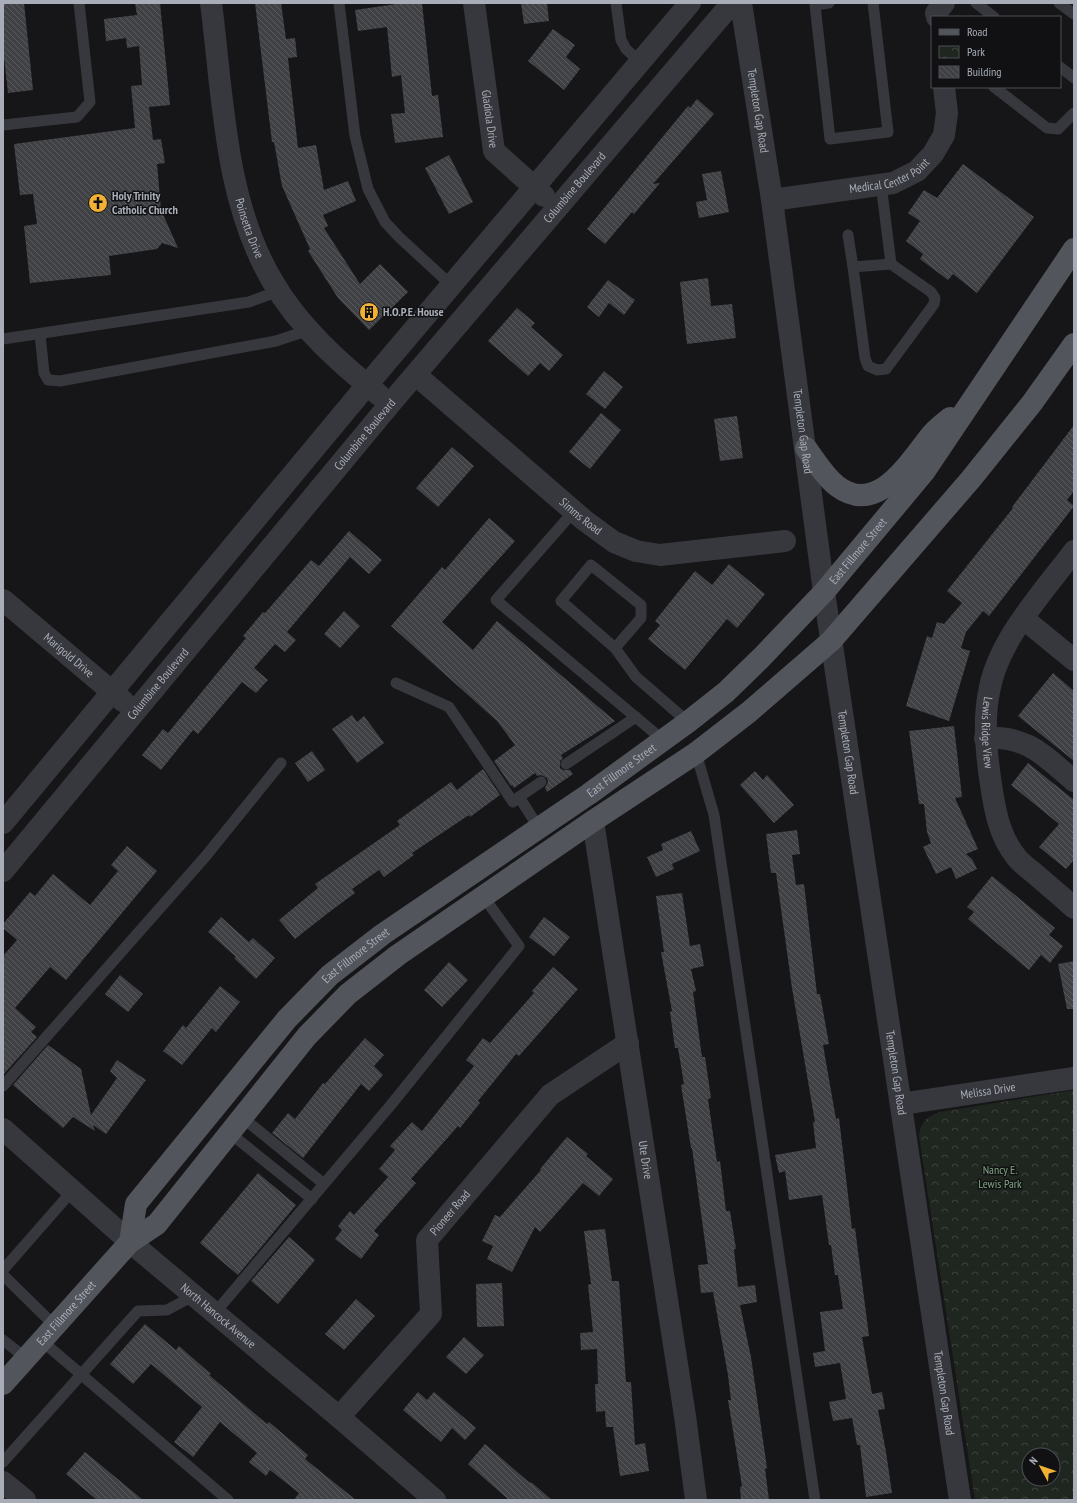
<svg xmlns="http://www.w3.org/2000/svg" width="1077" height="1503" font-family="'PT Sans Narrow',sans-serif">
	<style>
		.park { fill: url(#park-crowns); fill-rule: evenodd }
		.building { fill: url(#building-back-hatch) }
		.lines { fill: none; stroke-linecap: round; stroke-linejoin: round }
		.service { stroke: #37383d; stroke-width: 11 }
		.minor { stroke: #37383d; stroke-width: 22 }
		.tertiary { stroke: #37383d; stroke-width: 22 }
		.primary { stroke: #53555c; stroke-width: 22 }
		.labels { text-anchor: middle; stroke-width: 3; stroke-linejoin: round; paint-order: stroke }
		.street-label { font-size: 12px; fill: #a8adb8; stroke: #111113 }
		.poi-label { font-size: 12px; font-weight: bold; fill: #a8adb8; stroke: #111113; text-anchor: start }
		.park-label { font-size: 12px; fill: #7fa381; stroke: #111113 }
	</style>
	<defs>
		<pattern id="park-crowns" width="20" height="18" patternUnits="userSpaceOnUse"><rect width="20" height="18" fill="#1e261f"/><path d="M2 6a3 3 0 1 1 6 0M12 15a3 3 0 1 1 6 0" fill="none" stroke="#3c433d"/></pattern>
		<pattern id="building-back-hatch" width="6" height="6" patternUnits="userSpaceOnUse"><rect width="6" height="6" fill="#404145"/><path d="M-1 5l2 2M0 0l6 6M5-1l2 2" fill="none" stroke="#595a5e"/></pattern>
	</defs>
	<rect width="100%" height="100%" fill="#161618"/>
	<path class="park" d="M1074,1090V1500H975L919,1136C921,1122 926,1117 940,1112ZM1029,1455H1053V1479H1029Z"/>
	<g class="building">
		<path d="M3,3H24L33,90L8,93L3,48Z"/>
		<path d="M135,3H160L170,105L149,107L153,140L161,139L165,163L157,164L161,210L178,248L162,243L157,249L109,256L111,275L30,283L24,226L37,224L33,194L20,195L14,144L135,128L131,86L142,85L139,46L127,48L126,38L106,41L104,19L137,15Z"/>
		<path d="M255,3H281L286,39L295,38L297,57L288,58L298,148L316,145L324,190L348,181L356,201L323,215L328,226L324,228L360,284L380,264L408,292L369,330L338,298L308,251L310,249L282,186L274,142H272Z"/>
		<path d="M403,3H422L432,96L438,95L443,137L395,143L391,114L405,113L401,75L392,77L387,27L358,31L355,10Z"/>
		<path d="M521,3H547L549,21L524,24Z"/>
		<path d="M553,29L575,45L566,57L580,69L564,90L528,61Z"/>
		<path d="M697,99L714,114L653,184L660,183L634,214L632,212L605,244L587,229L688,106L690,108Z"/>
		<path d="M449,155L473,202L449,214L425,168Z"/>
		<path d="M963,164L1034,217L977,293L953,274L948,280L920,259L923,254L906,241L920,221L908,213L924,190L937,198Z"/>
		<path d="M721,171L729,212L699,218L696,202L707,200L702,174Z"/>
		<path d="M708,278L711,306L732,304L736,338L687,344L680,282Z"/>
		<path d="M608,280L635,300L624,315L609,303L599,317L587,307Z"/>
		<path d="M517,308L535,323L531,327L563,355L549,371L540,363L528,376L488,341Z"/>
		<path d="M604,371L623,387L605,409L586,394Z"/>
		<path d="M601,413L621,430L590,469L569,452Z"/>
		<path d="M737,416L743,458L720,461L714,419Z"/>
		<path d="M1074,425V491L1067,500L1074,506L989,616L983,611L966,632L961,648L970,651L949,721L906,706L927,636L932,638L937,622L944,624L962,603L947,591L1013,508L1012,507Z"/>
		<path d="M452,447L474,466L438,507L416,488Z"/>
		<path d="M489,518L515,541L442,622L473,650L497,621L615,721L561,755L563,758L560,761V768L563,770H570L573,774L547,792L545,788L548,782L547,778L541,775L537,776L535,773L514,788L512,785L511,786L494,761L515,745L497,721L391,626L442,567L445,570Z"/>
		<path d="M349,531L382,560L369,574L350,557L287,632L296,640L285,652L275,644L254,668L268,680L256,693L242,682L198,734L193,730L161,770L142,755L163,729L168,733L246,638L243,636L263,612L265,613L311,560L319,566Z"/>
		<path d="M729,564L765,594L737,628L727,619L685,670L648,639L660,625L655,621L695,571L712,585Z"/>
		<path d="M344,611L360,626L340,648L324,634Z"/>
		<path d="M1053,673L1074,691V761L1018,716Z"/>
		<path d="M352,715L357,722L364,716L384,743L357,763L332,729Z"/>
		<path d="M954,726L962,797L955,798L978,849L966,854L972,859L977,869L956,879L951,867L936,874L923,847L931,843L927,832L924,804H919L909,731Z"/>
		<path d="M312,751L325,770L308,782L295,763Z"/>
		<path d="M1028,763L1074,800V860L1066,869L1039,847L1059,824L1011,785Z"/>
		<path d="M483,769L500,795L470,817L469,815L412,853L414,855L384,877L379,870L352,889L355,893L328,913L295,939L279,920L318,888L315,884L400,825L397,821L451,782L457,790Z"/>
		<path d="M755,771L763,780L767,775L794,805L774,823L740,785Z"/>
		<path d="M797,830L800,854L792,855L796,885L804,884L817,994H820L829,1044L823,1045L836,1119L839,1118L852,1229L855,1228L869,1336L862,1337L872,1394L882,1392L885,1409L878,1410L886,1452L892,1493L866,1497L860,1445H857L852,1418L833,1421L829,1402L846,1399L840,1363L815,1367L813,1353L825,1351L820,1312L843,1309L838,1275H835L831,1245H829L822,1195L789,1200L785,1171L779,1173L775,1155L816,1148L813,1122H815L792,988L776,873H771L766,834Z"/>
		<path d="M691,831L700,851L672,864L674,869L656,877L647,857L663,850L661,844Z"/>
		<path d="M127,846L157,871L66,980L50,967L15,1008L36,1027L31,1032L37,1037L3,1075V956L17,940L3,928V924L30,892L35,896L53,874L90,905L118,871L111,865Z"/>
		<path d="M992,876L1055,928L1049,935L1063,946L1050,963L1041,955L1029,970L968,919L974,912L967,907Z"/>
		<path d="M682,893L690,946L700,944L704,966L691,969L696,991L693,992L702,1057H705L711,1098L708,1099L717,1162L720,1161L726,1211H730L736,1249H734L738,1287L755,1285L757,1302L740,1305L751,1357L767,1468L765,1469L769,1500H741L740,1487L742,1486L728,1400H731L728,1375L713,1292L701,1293L698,1265L708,1264L692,1148H691L681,1085L684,1084L678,1048H675L670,1012L672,1011L661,952H664L656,896Z"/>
		<path d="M221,917L249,942L253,938L275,958L256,979L234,958L236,957L208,932Z"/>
		<path d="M544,917L570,937L554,956L529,937Z"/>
		<path d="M1074,961V1009H1067L1058,964Z"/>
		<path d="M449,962L468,980L442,1007L424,990Z"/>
		<path d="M553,967L578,989L519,1056L516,1054L478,1101L480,1103L460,1128L458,1126L411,1179L416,1183L374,1231L379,1235L361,1259L335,1239L342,1230L338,1226L350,1211L354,1215L388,1177L379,1169L395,1150L390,1146L412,1122L422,1131L474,1066L466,1060L483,1038L490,1043L534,993L532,991Z"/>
		<path d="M120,975L143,994L128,1012L105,994Z"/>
		<path d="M220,986L240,1002L216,1032L212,1028L182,1065L163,1051L183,1025L186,1028Z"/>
		<path d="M365,1038L384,1055L374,1066L383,1075L369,1091L361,1084L303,1158L272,1133L288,1113L295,1119L323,1083L325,1084Z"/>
		<path d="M48,1045L81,1069L91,1115L117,1078L110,1071L117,1060L146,1080L106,1134L93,1125L95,1131L73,1117L63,1128L13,1085Z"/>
		<path d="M567,1137L588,1154L586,1156L613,1179L599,1196L583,1183L540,1232L535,1227L512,1272L487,1259L493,1246L482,1241L495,1215L500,1217L541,1170L540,1169Z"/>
		<path d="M258,1173L296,1205L238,1275L200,1243Z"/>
		<path d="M605,1229L612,1281H619L626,1382H631L635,1445L645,1443L649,1471L620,1476L613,1427H606L605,1411L596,1412L595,1384H598L597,1349L581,1350L580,1333L593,1332L588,1285L591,1284L584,1231Z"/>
		<path d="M289,1237L315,1260L278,1304L251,1281Z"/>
		<path d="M502,1283L504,1326L477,1327L476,1284Z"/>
		<path d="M356,1299L375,1316L344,1350L325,1334Z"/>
		<path d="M145,1324L176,1350L179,1346L211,1374L209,1375L267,1424L269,1422L308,1455L305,1459L356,1500H294L299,1493L270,1470L266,1476L249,1462L257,1453L220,1422L193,1457L174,1442L202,1407L151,1364L133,1384L110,1364Z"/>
		<path d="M464,1337L484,1355L466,1374L446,1357Z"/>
		<path d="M418,1392L427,1400L434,1392L476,1428L465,1440L452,1428L441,1442L403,1410Z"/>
		<path d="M485,1444L530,1483L531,1482L552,1500H509L468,1464Z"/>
		<path d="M85,1452L143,1500H97L66,1474Z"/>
	</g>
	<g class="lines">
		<g class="service">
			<path d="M339,3L355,136L368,189L385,222L399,237L451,285"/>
			<path d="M616,3L621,40L626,49L640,62"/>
			<path d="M829,3L815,5L830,139L888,132L873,3"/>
			<path d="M976,3L994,17"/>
			<path d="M1059,3L1074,14"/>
			<path d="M1060,67L1074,78"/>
			<path d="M994,87L1047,128L1058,129L1074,113"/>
			<path d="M3,125L77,117L90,102L79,3"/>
			<path d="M881,184L891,264L853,267L865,358L868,366L877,370L886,369L934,304L935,298L931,292L891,264"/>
			<path d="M848,235L853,267"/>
			<path d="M40,334L44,373L48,380L60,381L276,341L300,333L307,328"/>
			<path d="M3,339L249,302L279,291"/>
			<path d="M574,511L496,600L663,740"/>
			<path d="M615,648L641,618V605L591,565L561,601L615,648L636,677L688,722"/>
			<path d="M396,683L449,707L513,802L519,797"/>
			<path d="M696,753L714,815L815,1500"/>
			<path d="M566,764L636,717"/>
			<path d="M539,828L519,797L541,782"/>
			<path d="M3,1086L205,857L281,763"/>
			<path d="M243,1118L324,1184"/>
			<path d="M231,1134L312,1199"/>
			<path d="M3,1270L73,1190"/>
			<path d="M3,1275L55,1326"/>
			<path d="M214,1314L390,1106L519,946L483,896"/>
			<path d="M3,1340L26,1358"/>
			<path d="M42,1341L228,1500"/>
			<path d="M3,1462L138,1311L167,1310L193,1296"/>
		</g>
		<g class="minor">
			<path id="s1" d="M211,3C223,95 224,200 273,282C299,327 339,362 379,395"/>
			<path id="s2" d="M474,3L494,151L544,196"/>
			<path id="s3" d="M741,3L772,200L824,592"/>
			<path d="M937,17L936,13L944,3"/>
			<path id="s4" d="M772,200L893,183L917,171L933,154L944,135L947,113L944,87"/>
			<path id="s5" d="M416,375L584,520L614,542L636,551L660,555L785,541"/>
			<path id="s6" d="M1074,551C1044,591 1000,638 990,687C983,718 986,748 990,778C994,806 998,835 1017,858C1022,864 1029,869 1035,874C1048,885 1061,896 1074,908"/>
			<path id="s7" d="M3,600L123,701"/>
			<path d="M1024,619L1074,660"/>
			<path d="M985,738C1029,736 1043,755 1074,781"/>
			<path id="s8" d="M593,821L685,1416L696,1500"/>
			<path d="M3,823L367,385L690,3"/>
			<path id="s9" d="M3,871L390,404L732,3"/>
			<path id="s10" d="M901,1104L1074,1078"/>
			<path id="s11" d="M339,1417L431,1314L427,1240L550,1095L628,1043"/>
			<path d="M3,1482L25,1500"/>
		</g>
		<g class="tertiary">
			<path id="s12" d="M824,592L960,1500"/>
			<path id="s13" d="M3,1129L130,1242L339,1417L435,1500"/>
		</g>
		<g class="primary">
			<path d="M806,448C815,460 824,476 837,486C878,517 910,461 932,434C937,428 944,423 950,418"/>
			<path id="s14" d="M130,1242L136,1204L287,1019L330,975L383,934L589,794L688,722L726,692L761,658L824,592L924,472L1074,249"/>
			<path id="s15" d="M3,1384L130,1242L157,1224L307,1036L348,994L398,955L593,821L696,753L749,712L831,641L971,479L1032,403L1074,344"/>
		</g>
	</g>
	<defs>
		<symbol id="church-disc" viewBox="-11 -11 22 22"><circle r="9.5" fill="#f2b134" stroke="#111113"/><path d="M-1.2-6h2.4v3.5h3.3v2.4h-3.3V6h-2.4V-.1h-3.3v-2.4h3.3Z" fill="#111"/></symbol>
		<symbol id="building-disc" viewBox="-11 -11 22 22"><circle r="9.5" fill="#f2b134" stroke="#111113"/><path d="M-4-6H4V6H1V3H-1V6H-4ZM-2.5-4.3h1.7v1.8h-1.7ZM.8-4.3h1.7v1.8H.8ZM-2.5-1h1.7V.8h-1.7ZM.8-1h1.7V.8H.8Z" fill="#111"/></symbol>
	</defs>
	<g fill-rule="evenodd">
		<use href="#church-disc" x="87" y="192" width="22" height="22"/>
		<use href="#building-disc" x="358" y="301" width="22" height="22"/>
	</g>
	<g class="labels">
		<g class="street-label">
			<text dy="4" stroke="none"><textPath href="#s3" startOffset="109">Templeton Gap Road</textPath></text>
			<text dy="4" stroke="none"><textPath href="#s2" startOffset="117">Gladiola Drive</textPath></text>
			<text dy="4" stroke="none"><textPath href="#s4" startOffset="121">Medical Center Point</textPath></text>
			<text dy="4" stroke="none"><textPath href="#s9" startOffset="891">Columbine Boulevard</textPath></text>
			<text dy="4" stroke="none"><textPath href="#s1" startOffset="229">Poinsetta Drive</textPath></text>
			<text dy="4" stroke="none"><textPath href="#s3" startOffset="433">Templeton Gap Road</textPath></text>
			<text dy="4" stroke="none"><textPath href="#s9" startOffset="567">Columbine Boulevard</textPath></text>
			<text dy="4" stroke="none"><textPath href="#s5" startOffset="217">Simms Road</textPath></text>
			<text dy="4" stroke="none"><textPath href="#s14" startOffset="1019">East Fillmore Street</textPath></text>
			<text dy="4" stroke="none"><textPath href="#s7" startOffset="86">Marigold Drive</textPath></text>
			<text dy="4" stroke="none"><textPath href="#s9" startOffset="243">Columbine Boulevard</textPath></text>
			<text dy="4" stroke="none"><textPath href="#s6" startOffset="207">Lewis Ridge View</textPath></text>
			<text dy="4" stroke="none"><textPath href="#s12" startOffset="162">Templeton Gap Road</textPath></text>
			<text dy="4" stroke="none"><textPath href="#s14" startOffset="695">East Fillmore Street</textPath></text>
			<text dy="4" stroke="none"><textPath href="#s14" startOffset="371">East Fillmore Street</textPath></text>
			<text dy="4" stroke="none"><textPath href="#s12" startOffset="486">Templeton Gap Road</textPath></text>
			<text dy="4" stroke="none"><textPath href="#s10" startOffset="88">Melissa Drive</textPath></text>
			<text dy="4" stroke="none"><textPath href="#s8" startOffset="343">Ute Drive</textPath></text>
			<text dy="4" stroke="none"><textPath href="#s11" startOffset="248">Pioneer Road</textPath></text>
			<text dy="4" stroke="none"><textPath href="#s15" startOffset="95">East Fillmore Street</textPath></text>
			<text dy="4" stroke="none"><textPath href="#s13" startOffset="285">North Hancock Avenue</textPath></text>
			<text dy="4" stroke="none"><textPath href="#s12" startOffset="810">Templeton Gap Road</textPath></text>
		</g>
		<g class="poi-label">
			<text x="112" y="200">Holy Trinity<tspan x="112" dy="14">Catholic Church</tspan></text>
			<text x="383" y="316">H.O.P.E. House</text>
		</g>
		<g class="park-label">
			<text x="1000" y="1174">Nancy E.<tspan x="1000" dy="14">Lewis Park</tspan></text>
		</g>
	</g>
	<rect width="1077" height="1503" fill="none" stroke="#a8adb8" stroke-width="8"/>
	<rect x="931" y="16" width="130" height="72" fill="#111113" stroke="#4d4f55"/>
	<rect x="939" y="29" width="20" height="6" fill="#53555c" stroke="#4d4f55"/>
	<text x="967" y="36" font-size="12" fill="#a8adb8">Road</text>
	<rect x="939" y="46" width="20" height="12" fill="url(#park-crowns)" stroke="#4d4f55"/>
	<text x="967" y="56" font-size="12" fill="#a8adb8">Park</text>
	<rect x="939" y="66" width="20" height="12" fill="url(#building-back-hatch)" stroke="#4d4f55"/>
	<text x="967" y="76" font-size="12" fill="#a8adb8">Building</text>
	<g transform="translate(1041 1467) rotate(310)"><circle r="19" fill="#111113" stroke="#4d4f55"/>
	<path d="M0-3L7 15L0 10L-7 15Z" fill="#f2b134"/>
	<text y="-6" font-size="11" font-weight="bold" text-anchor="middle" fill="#a8adb8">N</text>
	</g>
</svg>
